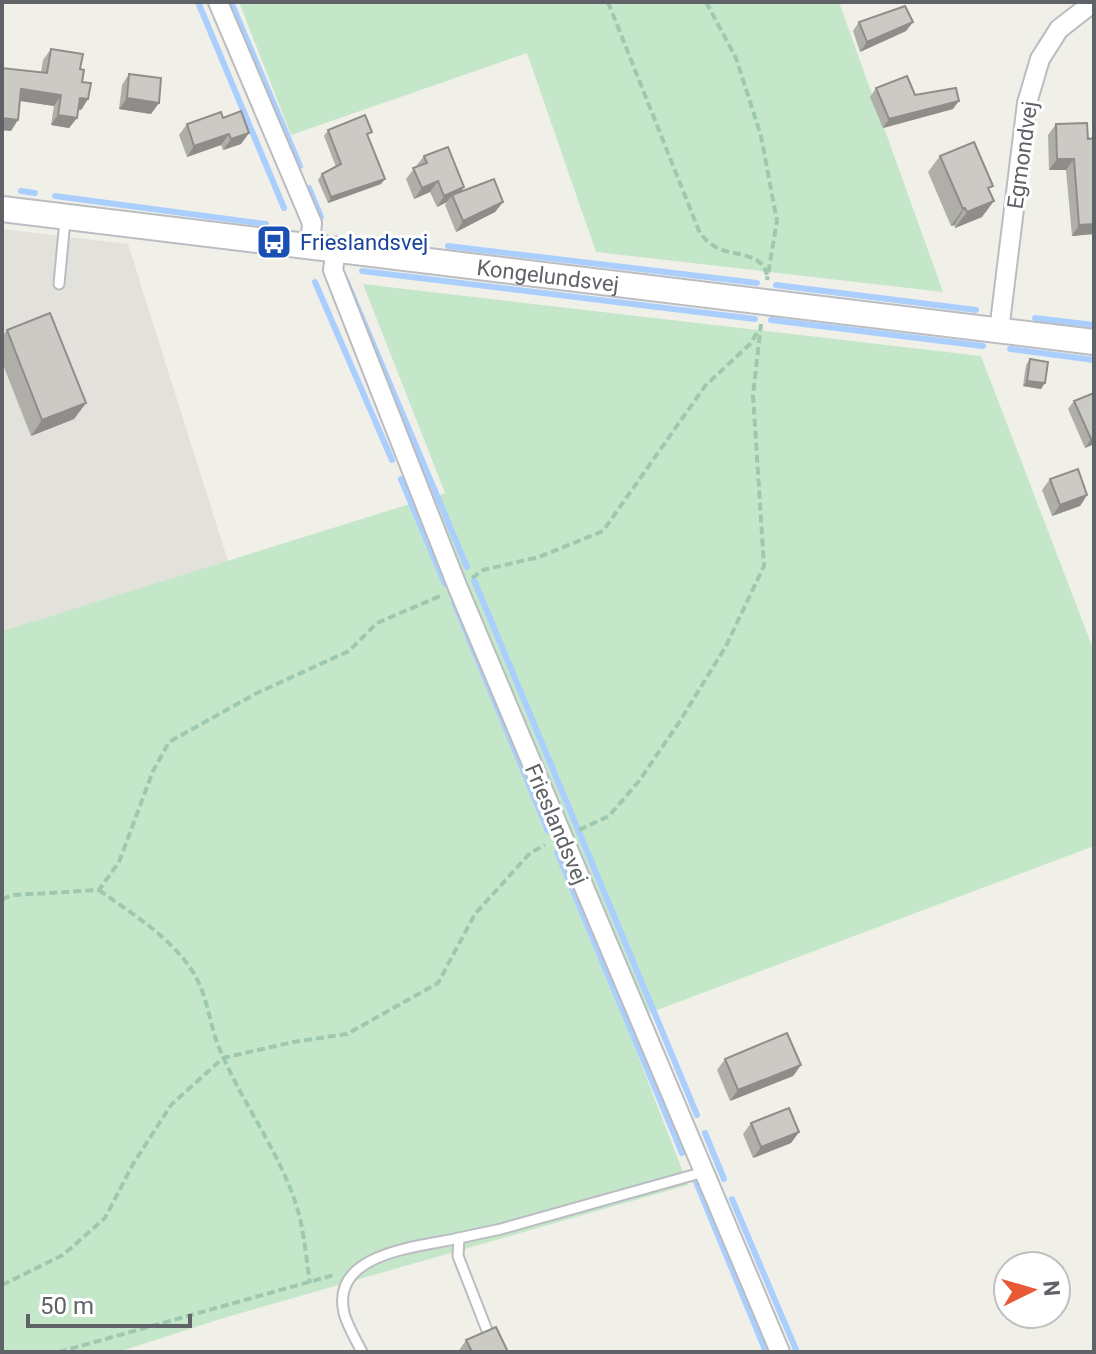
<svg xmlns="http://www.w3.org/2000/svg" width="1096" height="1354" font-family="Roboto,sans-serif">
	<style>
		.industrial { fill: #e3e1dc }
		.green { fill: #c5e7c9 }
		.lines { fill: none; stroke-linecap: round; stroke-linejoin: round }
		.stream { stroke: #aacffe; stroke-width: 6 }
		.lane-casing { stroke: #babcc1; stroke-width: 13 }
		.street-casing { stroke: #babcc1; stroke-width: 22 }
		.secondary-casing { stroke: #bbbdc3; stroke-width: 28 }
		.path { stroke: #9ec8af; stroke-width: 4; stroke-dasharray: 8 4; stroke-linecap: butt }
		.lane { stroke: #fff; stroke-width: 9 }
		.street { stroke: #fff; stroke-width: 18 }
		.secondary { stroke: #fff; stroke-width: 24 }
		.wall { fill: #afaea9 }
		.shaded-wall { fill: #8f8d89 }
		.building { fill: #cccac4; stroke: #8f8d89; stroke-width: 2 }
		.labels { text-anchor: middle; stroke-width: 6; stroke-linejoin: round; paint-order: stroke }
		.street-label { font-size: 22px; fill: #5f6267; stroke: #fff }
		.transit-label { font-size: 22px; fill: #164399; stroke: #fff; text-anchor: start }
	</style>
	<rect width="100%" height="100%" fill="#f1f0e8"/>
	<path class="industrial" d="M2,229L128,244L228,561L2,631Z"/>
	<g class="green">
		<path d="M239,2H839L943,292L596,252L527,53L291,135Z"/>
		<path d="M363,284L981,356L1094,651V846L625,1022L688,1185L227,1317L118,1352H2V631L445,493Z"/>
	</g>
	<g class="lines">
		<g class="stream">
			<path d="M198,2L284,208"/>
			<path d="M231,2L300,166"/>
			<path d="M309,188L321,217"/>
			<path d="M21,191L35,193"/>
			<path d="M55,196L266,224"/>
			<path d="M448,246L757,283"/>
			<path d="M362,271L755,319"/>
			<path d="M346,280L467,567"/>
			<path d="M315,282L392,460"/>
			<path d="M776,285L976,310"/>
			<path d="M1035,318L1094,325"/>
			<path d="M771,320L983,346"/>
			<path d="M1010,349L1094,360"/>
			<path d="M401,479L445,584"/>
			<path d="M474,580L697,1115"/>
			<path d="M454,602L548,831"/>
			<path d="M557,852L682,1153"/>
			<path d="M705,1133L724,1179"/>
			<path d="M694,1177L766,1352"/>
			<path d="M732,1199L797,1352"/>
		</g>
		<defs>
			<g id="lane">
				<path d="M59,284L65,220"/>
				<path d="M459,1238L501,1229L704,1172"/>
				<path d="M362,1352C356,1340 347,1325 344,1313C330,1252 420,1247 459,1238L458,1256L490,1338"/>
			</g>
			<g id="street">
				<path d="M218,2L312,223L310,247"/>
				<path d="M336,250L333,270L458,588L780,1352"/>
				<path d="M999,331L1027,103L1040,59L1059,29L1094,2"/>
			</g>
			<g id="secondary">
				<path id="s1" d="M2,209L1094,342"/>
			</g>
		</defs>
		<use href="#lane" class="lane-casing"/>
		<use href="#street" class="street-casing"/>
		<use href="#secondary" class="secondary-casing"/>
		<g class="path">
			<path d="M608,2L699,231C720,265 758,243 767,275"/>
			<path d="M706,2L736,58L761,136L777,221L767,280"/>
			<path d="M472,578L483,570L539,557L603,531L705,386L750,344L759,330"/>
			<path d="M579,830L609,816L639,781L680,721L726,646L764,566L753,395L761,324"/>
			<path d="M99,890C132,914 168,935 191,969C209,996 208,1022 220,1050C242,1102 278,1150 296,1204C304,1229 306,1257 310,1283"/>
			<path d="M2,899L14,895L99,890L119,862L153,771L169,742L257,693L349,651L377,623L440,596"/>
			<path d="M2,1285L63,1255L105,1218L133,1164L171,1105L223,1058L293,1042L347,1034L438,983L475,914L530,853L545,845"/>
			<path d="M59,1352L334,1275"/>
		</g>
		<use href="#lane" class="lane"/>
		<use href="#street" class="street"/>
		<use href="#secondary" class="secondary"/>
	</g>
	<g class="wall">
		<path d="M859,22H913L906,31L860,52L853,31Z"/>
		<path d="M51,49L80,69L82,82L88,99L81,110L78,109L77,118L69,128L51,125L54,106L20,101L11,131L2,130V68L41,72L43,60Z"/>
		<path d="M129,74L151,114L119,109L122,85Z"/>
		<path d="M876,88L915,95L953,109L883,128L870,97Z"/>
		<path d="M223,118L249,133L241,144L223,150L221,145L187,157L179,135L187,124Z"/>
		<path d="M1056,124L1088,139L1094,234L1072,236L1066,170H1049L1048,135Z"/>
		<path d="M328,130L368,137L381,184L328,203L318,180L322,174L336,167L324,136Z"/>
		<path d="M424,156L464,187L461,192L503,202L495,212L456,232L445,205L447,202L437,207L430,192L414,199L406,179Z"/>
		<path d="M940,156L990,191L982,217L955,228L954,225L951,226L928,172Z"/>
		<path d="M7,330L86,403L74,419L31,436L2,362V337Z"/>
		<path d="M1030,359L1041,389L1023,386L1026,365Z"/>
		<path d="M1074,401L1094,444L1085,448L1068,409Z"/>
		<path d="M1050,479L1087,495L1080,506L1052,516L1042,490Z"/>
		<path d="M725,1059L801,1065L793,1076L730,1101L717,1070Z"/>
		<path d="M751,1123L799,1132L791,1143L753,1158L743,1134Z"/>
		<path d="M466,1340L508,1352H458Z"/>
	</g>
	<g class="shaded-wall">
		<path d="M913,22L906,31L860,52L867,42Z"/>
		<path d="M21,89L61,95L54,106L14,100Z"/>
		<path d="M80,98L88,99L81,110L72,108Z"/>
		<path d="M127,98L159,103L151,114L119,109Z"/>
		<path d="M959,101L953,109L883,128L889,119Z"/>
		<path d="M58,115L77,118L69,128L51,125Z"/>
		<path d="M2,118L18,120L11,131L2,130Z"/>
		<path d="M249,133L241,144L223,150L231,139Z"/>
		<path d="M229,134L221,145L187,157L194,146Z"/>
		<path d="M1057,159H1074L1066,170H1049Z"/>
		<path d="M385,179L381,184L328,203L331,197Z"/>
		<path d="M438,181L430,192L414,199L422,188Z"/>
		<path d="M464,187L456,198L452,195L447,202L437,207L444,196Z"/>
		<path d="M994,201L982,217L955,228L967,212Z"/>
		<path d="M503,202L495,212L456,232L463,221Z"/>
		<path d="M965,208L954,225L951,226L963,209Z"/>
		<path d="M1094,224V234L1072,236L1079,225Z"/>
		<path d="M1027,381L1045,383L1041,389L1023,386Z"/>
		<path d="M86,403L74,419L31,436L42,420Z"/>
		<path d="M1094,438V444L1085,448L1091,439Z"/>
		<path d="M1087,495L1080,506L1052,516L1060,505Z"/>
		<path d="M801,1065L793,1076L730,1101L738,1090Z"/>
		<path d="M799,1132L791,1143L753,1158L761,1147Z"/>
	</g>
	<g class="building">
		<path d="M905,6L913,22L867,42L859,22Z"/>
		<path d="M51,49L83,54L80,69L84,70L82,82L91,83L88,99L80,98L77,118L58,115L61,95L21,89L18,120L2,118V68L47,73Z"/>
		<path d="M129,74L161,78L159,103L127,98Z"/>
		<path d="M907,76L915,95L956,88L959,101L889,119L876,88Z"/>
		<path d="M241,111L249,133L231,139L229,134L194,146L187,124L221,112L223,118Z"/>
		<path d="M365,115L372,132L367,134L385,179L331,197L322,174L341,164L328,130Z"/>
		<path d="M1087,123L1088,139L1094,138V224L1079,225L1074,159H1057L1056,124Z"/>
		<path d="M974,142L993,186L988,188L994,201L967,212L965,208L963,209L940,156Z"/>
		<path d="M448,147L464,187L444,196L438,181L422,188L413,168L427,163L424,156Z"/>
		<path d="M494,179L503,202L463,221L452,195Z"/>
		<path d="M50,313L86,403L42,420L7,330Z"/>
		<path d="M1030,359L1048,362L1045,383L1027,381Z"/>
		<path d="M1094,393V438L1091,439L1074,401Z"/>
		<path d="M1078,469L1087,495L1060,505L1050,479Z"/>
		<path d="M787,1033L801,1065L738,1090L725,1059Z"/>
		<path d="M789,1108L799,1132L761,1147L751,1123Z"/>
		<path d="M496,1327L508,1352H472L466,1340Z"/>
	</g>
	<defs>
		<symbol id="bus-square" viewBox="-11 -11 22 22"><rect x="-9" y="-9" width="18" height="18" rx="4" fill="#1a4fb4" stroke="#fff"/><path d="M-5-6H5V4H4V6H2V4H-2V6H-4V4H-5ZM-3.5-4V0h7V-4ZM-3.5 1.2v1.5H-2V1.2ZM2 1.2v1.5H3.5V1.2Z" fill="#fff"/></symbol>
	</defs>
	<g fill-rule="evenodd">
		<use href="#bus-square" x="254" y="222" width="40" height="40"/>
	</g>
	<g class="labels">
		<g class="street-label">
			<text transform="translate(1022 155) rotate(-82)" y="8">Egmondvej</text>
			<text dy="8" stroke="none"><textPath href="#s1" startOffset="550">Kongelundsvej</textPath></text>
			<text transform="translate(557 824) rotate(67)" y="8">Frieslandsvej</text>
		</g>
		<g class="transit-label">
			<text x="300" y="250">Frieslandsvej</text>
		</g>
	</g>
	<rect width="1096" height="1354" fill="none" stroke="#5f6267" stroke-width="8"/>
	<g transform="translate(1032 1290) rotate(85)"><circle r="38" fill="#ffffff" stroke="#bfc0c2" stroke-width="2"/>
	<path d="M0-6L14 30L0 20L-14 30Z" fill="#e85936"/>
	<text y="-12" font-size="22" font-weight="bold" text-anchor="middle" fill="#5f6267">N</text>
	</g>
	<path d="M28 1314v12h162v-12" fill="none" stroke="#5f6267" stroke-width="4"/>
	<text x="40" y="1314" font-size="24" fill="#5f6267" stroke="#ffffff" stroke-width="6" paint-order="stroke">50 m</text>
</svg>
